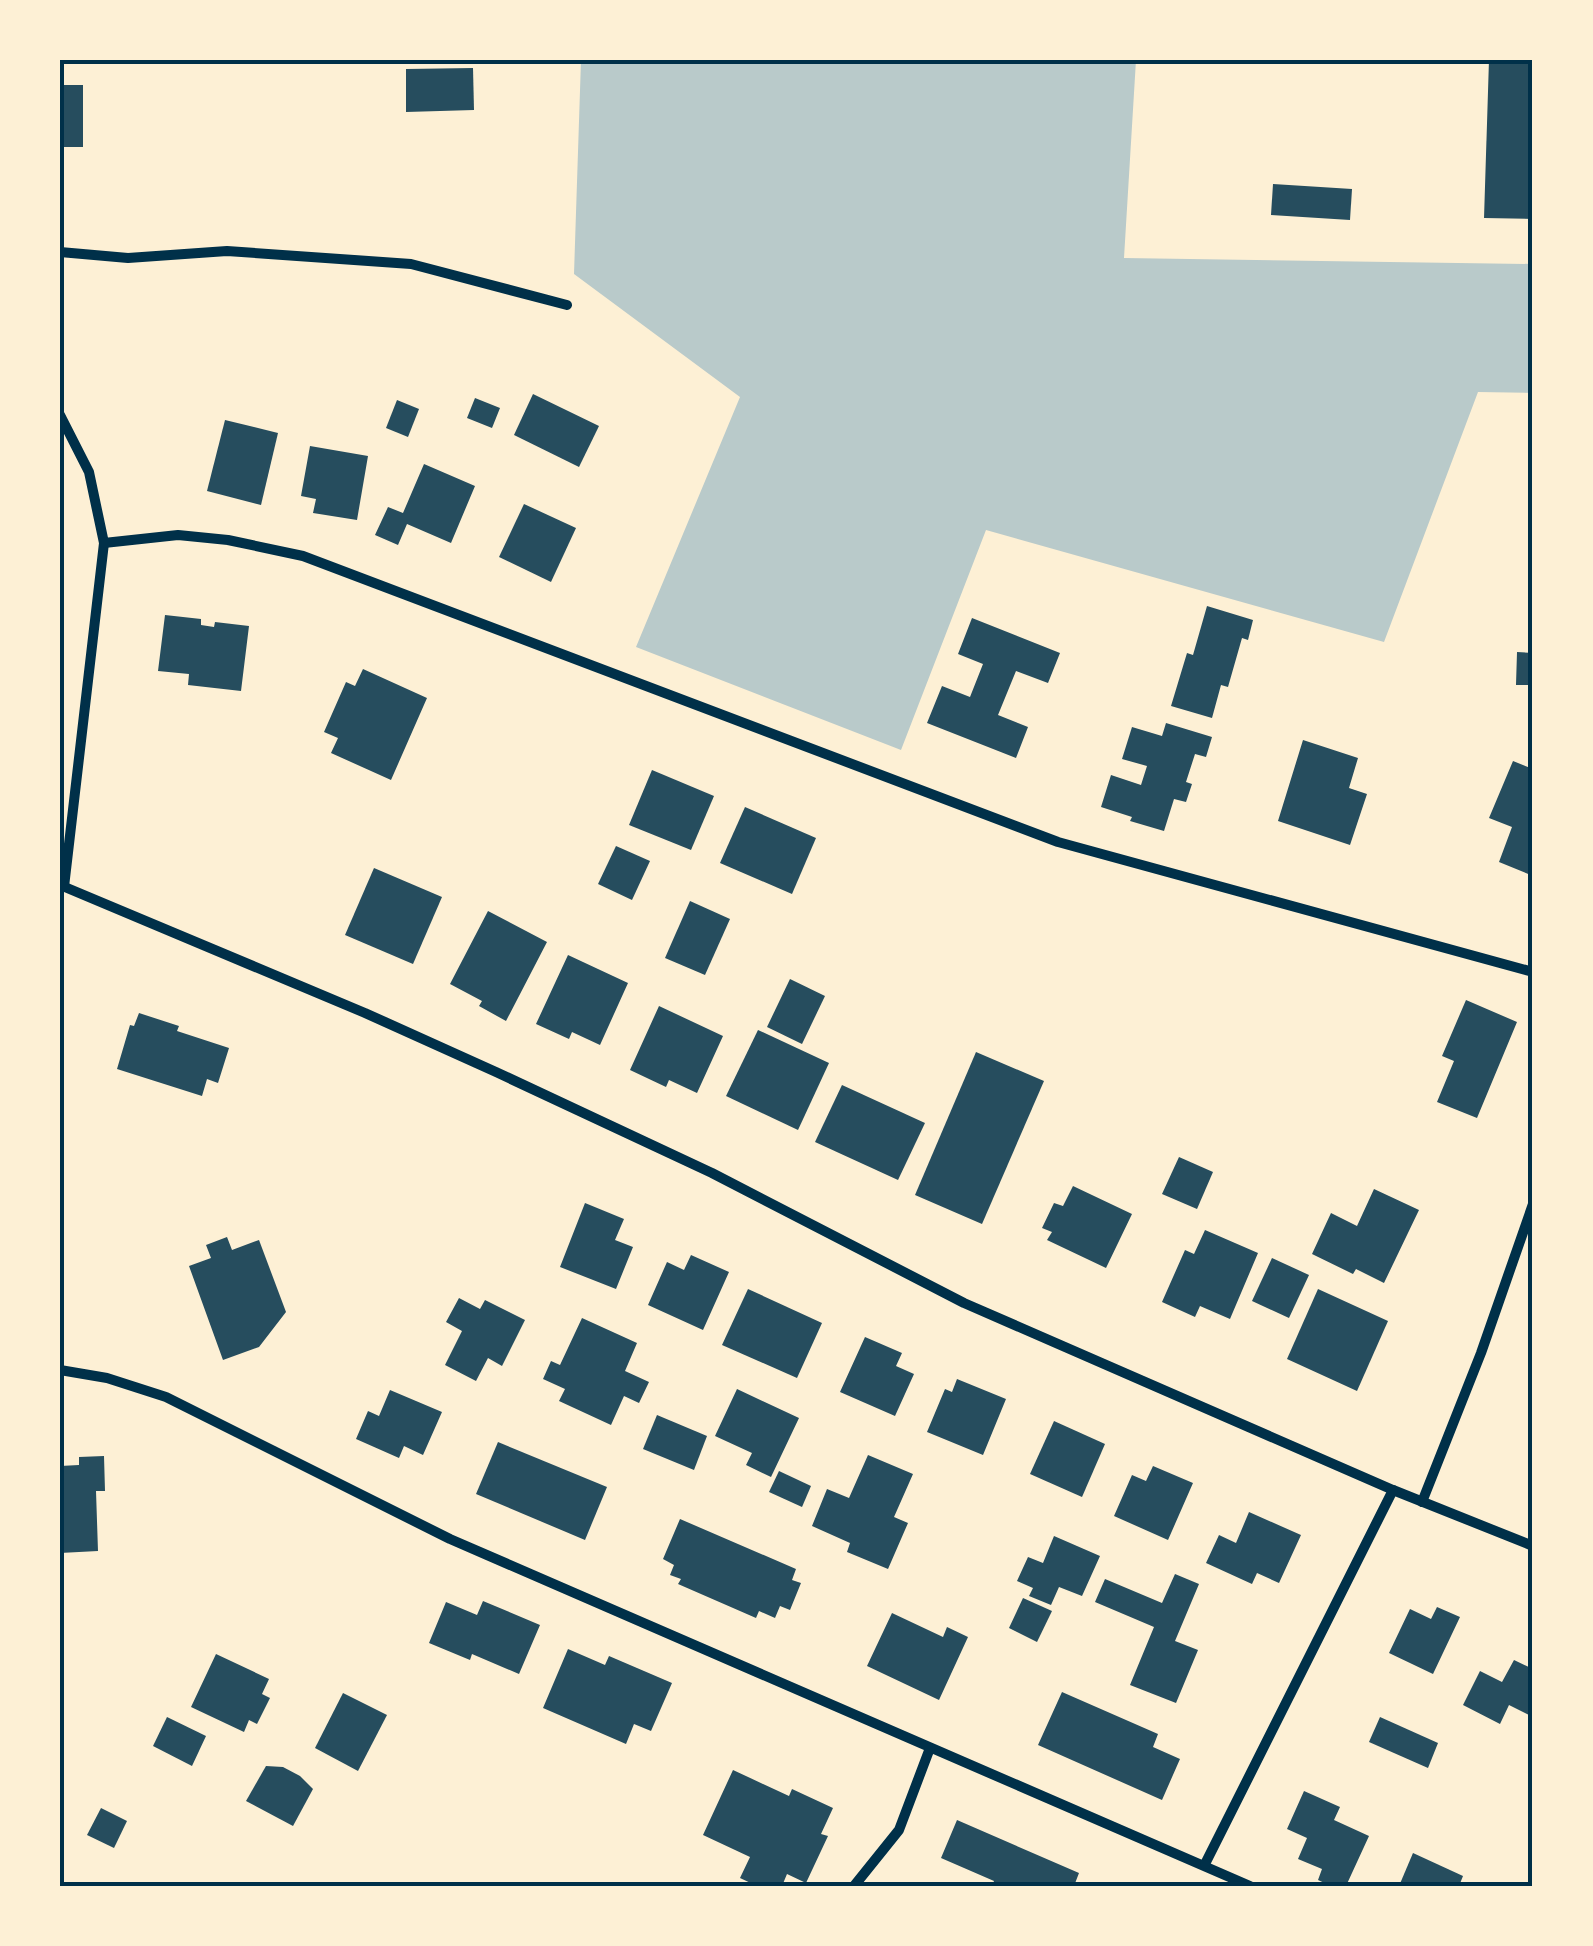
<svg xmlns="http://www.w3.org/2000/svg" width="1593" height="1946" font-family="Quicksand,sans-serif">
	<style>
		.green { fill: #b9caca }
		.building { fill: #264d5e }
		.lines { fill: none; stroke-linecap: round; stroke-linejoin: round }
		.minor { stroke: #003049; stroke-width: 10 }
		.neatline { fill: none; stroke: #003049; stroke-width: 4 }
	</style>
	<rect width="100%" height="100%" fill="#fdf0d5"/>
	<path class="green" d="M581,60H1136L1124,258L1533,264V393L1478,392L1384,642L986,530L901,750L636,647L740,397L574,274Z"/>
	<g class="building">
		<path d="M1489,60H1533V219L1484,218Z"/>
		<path d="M473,68L474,110L406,112V69Z"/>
		<rect x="60" y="85" width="23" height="62"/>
		<path d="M1273,184L1352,189L1350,220L1271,215Z"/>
		<path d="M533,394L599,426L579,467L514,435Z"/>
		<path d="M475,398L500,408L492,428L467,418Z"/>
		<path d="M397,400L419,409L408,437L386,428Z"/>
		<path d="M225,420L278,433L261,505L207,491Z"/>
		<path d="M310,446L368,456L357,520L313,513L316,499L301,496Z"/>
		<path d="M424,464L475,486L451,543L407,524L398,545L375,535L388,507L403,513Z"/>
		<path d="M524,504L576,528L551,582L499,557Z"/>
		<path d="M1207,606L1253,620L1248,640L1242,638L1228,687L1221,685L1212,718L1171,706L1187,653L1193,655Z"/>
		<path d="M165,615L201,619V625L214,627L215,622L249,626L241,691L188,685L189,674L158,671Z"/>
		<path d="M972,618L1060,653L1048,683L1016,671L998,715L1028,727L1016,758L927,723L942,686L970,697L983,664L958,654Z"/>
		<path d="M1517,652L1533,653V685H1516Z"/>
		<path d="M363,669L427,698L391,780L331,753L338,738L324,732L346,682L355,686Z"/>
		<path d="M1166,723L1212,737L1206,757L1195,754L1186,782L1192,784L1186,802L1174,799L1164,831L1130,821L1132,817L1101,807L1111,775L1141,785L1147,766L1122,759L1132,727L1162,736Z"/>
		<path d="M1303,740L1358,758L1349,788L1367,794L1350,845L1278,821Z"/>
		<path d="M1513,761L1533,769V876L1499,862L1512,827L1489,818Z"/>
		<path d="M652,770L714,796L691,850L629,825Z"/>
		<path d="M745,807L816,838L792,894L720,863Z"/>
		<path d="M616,846L650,861L632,900L598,884Z"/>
		<path d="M374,868L442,897L413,964L345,935Z"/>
		<path d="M690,901L730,919L705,975L665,958Z"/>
		<path d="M488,911L547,942L506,1021L479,1006L482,1001L450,984Z"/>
		<path d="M568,955L628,983L600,1045L572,1032L569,1039L536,1024Z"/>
		<path d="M790,979L825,996L802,1044L767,1027Z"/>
		<path d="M1466,1000L1517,1022L1477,1118L1437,1102L1454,1061L1442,1056Z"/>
		<path d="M659,1006L723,1036L697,1093L669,1080L666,1087L630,1070Z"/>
		<path d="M139,1013L179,1026L177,1031L229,1048L218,1083L207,1079L202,1096L117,1069L130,1025L134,1026Z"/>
		<path d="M758,1030L829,1063L798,1130L726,1096Z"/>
		<path d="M976,1052L1044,1081L982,1224L915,1195Z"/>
		<path d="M842,1085L925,1123L898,1180L815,1142Z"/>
		<path d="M1179,1157L1213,1172L1197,1209L1162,1194Z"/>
		<path d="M1073,1186L1132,1214L1106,1268L1047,1240L1052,1232L1042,1228L1054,1203L1063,1206Z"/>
		<path d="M1374,1189L1419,1210L1384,1283L1356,1269L1353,1274L1312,1254L1331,1213L1357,1226Z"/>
		<path d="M585,1203L624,1219L615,1240L633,1247L616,1289L560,1267Z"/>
		<path d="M1205,1230L1258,1253L1230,1319L1200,1306L1195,1317L1162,1302L1185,1250L1194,1254Z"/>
		<path d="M227,1237L232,1250L259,1240L286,1312L259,1347L223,1360L189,1266L211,1258L206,1245Z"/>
		<path d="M691,1255L729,1272L703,1330L648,1305L667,1262L684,1270Z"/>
		<path d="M1272,1258L1309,1275L1289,1318L1252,1301Z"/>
		<path d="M748,1289L822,1323L797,1378L722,1345Z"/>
		<path d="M1318,1289L1388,1321L1357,1391L1287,1359Z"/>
		<path d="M459,1298L480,1309L485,1300L525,1320L502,1366L488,1358L476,1381L445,1365L462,1331L446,1322Z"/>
		<path d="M582,1318L637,1343L625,1371L649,1382L639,1403L624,1396L611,1425L559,1401L565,1389L543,1379L551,1361L560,1365Z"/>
		<path d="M865,1337L902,1353L896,1366L914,1374L895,1416L840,1392Z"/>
		<path d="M957,1379L1006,1399L983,1455L927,1432L945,1389L952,1392Z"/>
		<path d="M737,1389L799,1418L771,1477L746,1465L752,1453L715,1436Z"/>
		<path d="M390,1390L442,1412L423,1455L404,1446L399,1458L356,1439L368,1411L379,1416Z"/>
		<path d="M657,1415L707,1436L694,1470L643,1449Z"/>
		<path d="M1054,1421L1105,1444L1082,1497L1030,1474Z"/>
		<path d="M498,1442L607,1487L585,1540L476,1494Z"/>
		<path d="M868,1455L913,1474L894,1517L908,1523L888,1569L847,1552L850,1543L812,1526L827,1489L849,1498Z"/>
		<path d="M104,1456L105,1491H96L98,1551L60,1553V1466L79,1465V1457Z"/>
		<path d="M1153,1466L1193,1483L1168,1540L1114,1516L1132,1475L1146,1481Z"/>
		<path d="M779,1471L811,1486L802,1507L769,1492Z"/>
		<path d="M1249,1512L1301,1535L1279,1583L1257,1573L1252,1584L1206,1563L1219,1535L1236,1543Z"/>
		<path d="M680,1519L796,1569L792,1580L801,1583L790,1610L780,1606L775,1618L759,1611L756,1618L678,1584L681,1579L670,1575L674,1565L663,1559Z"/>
		<path d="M1054,1536L1100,1556L1082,1596L1059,1587L1051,1605L1029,1596L1033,1588L1017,1581L1028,1557L1043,1563Z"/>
		<path d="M1175,1574L1199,1584L1175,1641L1198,1650L1176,1703L1130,1685L1154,1627L1095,1602L1105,1579L1162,1603Z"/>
		<path d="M1023,1598L1052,1611L1037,1642L1009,1628Z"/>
		<path d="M483,1601L540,1625L519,1674L472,1654L470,1660L429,1643L446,1602L477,1615Z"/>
		<path d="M1437,1607L1460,1617L1433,1674L1389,1653L1410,1609L1431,1619Z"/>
		<path d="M892,1613L943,1637L947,1627L968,1637L939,1700L867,1666Z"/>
		<path d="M568,1649L605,1665L609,1656L672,1683L651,1731L634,1724L626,1744L543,1708Z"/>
		<path d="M216,1654L269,1679L262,1694L270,1698L257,1724L249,1720L244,1732L191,1707Z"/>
		<path d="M1514,1660L1533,1669V1717L1509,1705L1500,1724L1463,1705L1480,1671L1502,1682Z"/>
		<path d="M1062,1692L1158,1734L1153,1747L1180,1759L1162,1800L1038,1745Z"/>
		<path d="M343,1693L387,1715L358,1771L315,1748Z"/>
		<path d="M167,1717L206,1736L192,1766L153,1746Z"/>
		<path d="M1380,1717L1438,1743L1428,1768L1369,1742Z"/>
		<path d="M266,1766L283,1767L300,1776L313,1789L293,1826L246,1801Z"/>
		<path d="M733,1770L789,1796L792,1789L833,1808L821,1834L828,1836L806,1883L787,1874L782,1886H757L740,1878L750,1857L703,1835Z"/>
		<path d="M1304,1791L1340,1807L1334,1820L1369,1836L1346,1886H1331L1318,1880L1322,1869L1298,1859L1307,1838L1287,1829Z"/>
		<path d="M101,1808L127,1821L114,1848L87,1835Z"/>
		<path d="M957,1820L1079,1873L1074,1886H992L994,1881L941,1858Z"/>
		<path d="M1413,1853L1463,1876L1459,1886H1399Z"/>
	</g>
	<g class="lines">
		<g class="minor">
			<path d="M60,252L128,258L227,251L411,264L567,305"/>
			<path d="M60,415L89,472L104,543L64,887"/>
			<path d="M104,543L178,535L228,540L303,556L1058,842L1533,972"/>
			<path d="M60,885L365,1013L496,1072L712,1173L964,1303L1393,1490L1533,1546"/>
			<path d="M60,1370L107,1378L166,1397L450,1539L1250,1886"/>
			<path d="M1422,1502L1481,1353L1533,1204"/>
			<path d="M1205,1864L1393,1490"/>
			<path d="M854,1886L899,1830L930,1748"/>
		</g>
	</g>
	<rect width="1593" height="1946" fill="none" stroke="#fdf0d5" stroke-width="125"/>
	<rect x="62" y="62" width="1468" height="1822" class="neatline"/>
</svg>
